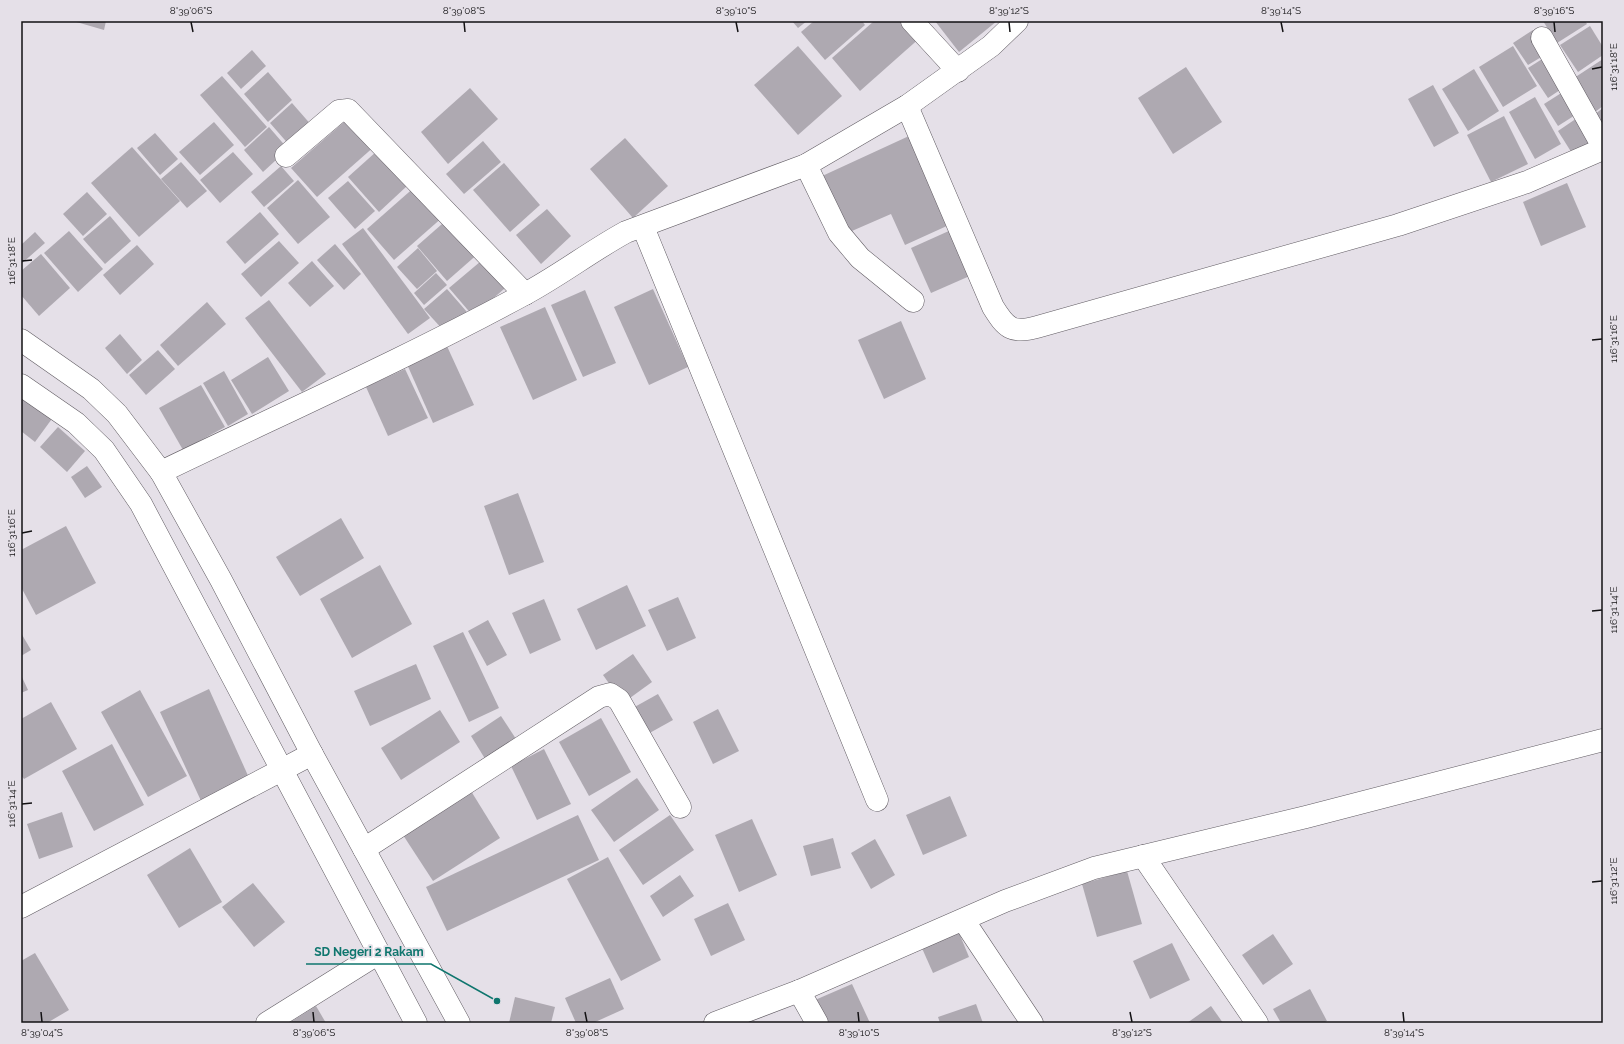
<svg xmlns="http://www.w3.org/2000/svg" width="1624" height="1044" font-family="Raleway,sans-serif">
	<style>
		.building { fill: #aea9b1 }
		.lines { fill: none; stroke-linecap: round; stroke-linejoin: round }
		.minor-casing { stroke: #615c63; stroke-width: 23 }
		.secondary-casing { stroke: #615c63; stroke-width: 23 }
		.minor { stroke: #fff; stroke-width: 22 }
		.secondary { stroke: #fff; stroke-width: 22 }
		.ticks { fill: none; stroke: #121113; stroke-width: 1.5 }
		.leader { fill: none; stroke: #0f766e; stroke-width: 1.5 }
		.callout-dot { fill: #0f766e; stroke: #e5e0e8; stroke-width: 1.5 }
		.callout-label { font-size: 12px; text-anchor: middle; font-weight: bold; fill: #0f766e; stroke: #e5e0e8; stroke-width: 3.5; stroke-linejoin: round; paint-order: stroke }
		.neatline { fill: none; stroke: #121113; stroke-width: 1.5 }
		.ticks-label { font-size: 10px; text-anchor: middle; fill: #121113 }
	</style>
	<rect width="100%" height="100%" fill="#e5e0e8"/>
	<g class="building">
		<path d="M73,21H106L104,30Z"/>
		<path d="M792,21H807L798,28Z"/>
		<path d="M814,21H862L865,25L825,60L801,32Z"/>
		<path d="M874,21H908L922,36L860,91L832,58Z"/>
		<path d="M935,21H997L959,52Z"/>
		<path d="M1543,21H1585L1587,24L1557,43Z"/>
		<path d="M1590,26L1603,47V55L1578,72L1560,45Z"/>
		<path d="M1533,30L1548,53L1528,65L1513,43Z"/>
		<path d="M798,46L842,96L798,135L754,85Z"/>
		<path d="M1513,46L1537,86L1503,107L1479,67Z"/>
		<path d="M252,50L266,66L241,89L227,73Z"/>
		<path d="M1547,56L1566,86L1548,98L1528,68Z"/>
		<path d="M1603,59V106L1595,112L1574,78Z"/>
		<path d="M1186,67L1222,122L1173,154L1138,98Z"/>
		<path d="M1474,69L1499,111L1468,131L1442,89Z"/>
		<path d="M268,72L292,100L268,122L244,94Z"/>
		<path d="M222,76L267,127L245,147L200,95Z"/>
		<path d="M1433,85L1459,133L1434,147L1408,99Z"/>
		<path d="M470,88L498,119L448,164L421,132Z"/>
		<path d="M1566,90L1580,112L1558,126L1544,104Z"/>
		<path d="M1535,97L1561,144L1535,159L1509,112Z"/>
		<path d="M292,103L313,127L291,147L270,123Z"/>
		<path d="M1603,108V127L1595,114Z"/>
		<path d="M351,116L376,145L317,197L291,168Z"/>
		<path d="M1504,116L1528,164L1491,182L1467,135Z"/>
		<path d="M1580,116L1597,143L1575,158L1558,131Z"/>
		<path d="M214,122L234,145L200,175L179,152Z"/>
		<path d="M269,127L288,149L263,172L244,150Z"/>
		<path d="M155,133L178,159L160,175L137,148Z"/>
		<path d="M909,136L949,225L905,245L891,214L845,234L820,177Z"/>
		<path d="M625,138L668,186L633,218L590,169Z"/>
		<path d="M483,141L501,162L464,194L446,174Z"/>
		<path d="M132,147L180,201L139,237L91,183Z"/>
		<path d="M377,151L407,186L379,212L348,177Z"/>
		<path d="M233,152L253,174L220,203L200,180Z"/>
		<path d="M181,162L207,191L187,208L161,179Z"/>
		<path d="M504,163L540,205L510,232L473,190Z"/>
		<path d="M281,166L294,181L264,207L251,192Z"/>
		<path d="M298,180L330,217L298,244L267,208Z"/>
		<path d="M348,181L375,211L355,229L328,198Z"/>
		<path d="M1567,183L1586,227L1541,246L1523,202Z"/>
		<path d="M417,185L444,216L394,260L367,229Z"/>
		<path d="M87,192L107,214L83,236L63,214Z"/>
		<path d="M547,209L571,236L541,264L516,235Z"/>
		<path d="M260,212L279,234L245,264L226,242Z"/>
		<path d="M110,216L131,241L105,264L83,239Z"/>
		<path d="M450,217L480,252L447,281L417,246Z"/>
		<path d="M363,228L430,318L408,334L342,244Z"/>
		<path d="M951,230L972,275L931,293L911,248Z"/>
		<path d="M69,231L103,269L78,292L44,253Z"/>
		<path d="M35,232L45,243L21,264V245Z"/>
		<path d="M279,241L299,263L261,297L241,274Z"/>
		<path d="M335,244L361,274L344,290L317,260Z"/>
		<path d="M137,245L154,264L120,295L103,275Z"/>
		<path d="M418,248L437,271L417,289L397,267Z"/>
		<path d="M41,254L70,288L39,316L21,295V271Z"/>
		<path d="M487,256L511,283L473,316L449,288Z"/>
		<path d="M312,261L334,286L310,307L288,283Z"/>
		<path d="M436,273L447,285L424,305L414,293Z"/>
		<path d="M447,289L467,312L444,331L424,309Z"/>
		<path d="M653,289L688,367L649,385L614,307Z"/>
		<path d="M585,290L616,363L583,377L551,305Z"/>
		<path d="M269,300L326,374L302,392L245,318Z"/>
		<path d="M207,302L226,324L178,366L160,345Z"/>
		<path d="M545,307L577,380L533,400L500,327Z"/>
		<path d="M901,321L926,379L884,399L858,340Z"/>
		<path d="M120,334L142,360L127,374L105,348Z"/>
		<path d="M446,344L474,405L433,423L406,362Z"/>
		<path d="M158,350L175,369L146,395L129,375Z"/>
		<path d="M268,357L289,391L252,414L231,380Z"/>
		<path d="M405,369L428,418L388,436L366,387Z"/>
		<path d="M224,371L248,414L228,426L203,383Z"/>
		<path d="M201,385L225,427L183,450L159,408Z"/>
		<path d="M21,391L54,416L35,442L21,431Z"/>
		<path d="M58,427L85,451L67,472L40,447Z"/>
		<path d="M87,466L102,487L85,498L71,477Z"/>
		<path d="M518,493L544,562L509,575L484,506Z"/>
		<path d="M341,518L364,558L300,596L276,557Z"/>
		<path d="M66,526L96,583L36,615L21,587V550Z"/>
		<path d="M380,565L412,624L352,658L320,599Z"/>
		<path d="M627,585L646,626L596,650L577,609Z"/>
		<path d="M678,597L696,638L667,651L648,610Z"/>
		<path d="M544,599L561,640L530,654L512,613Z"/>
		<path d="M488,620L507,655L487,666L468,631Z"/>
		<path d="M463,632L499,708L469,722L433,646Z"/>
		<path d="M21,633L31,650L21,656Z"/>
		<path d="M633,654L652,682L623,703L603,675Z"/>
		<path d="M416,664L431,699L370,726L354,691Z"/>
		<path d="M21,675L28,690L21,693Z"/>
		<path d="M209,689L250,780L202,803L160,712Z"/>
		<path d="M140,690L187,776L148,797L101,712Z"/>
		<path d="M658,694L673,720L646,735L631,709Z"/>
		<path d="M51,702L77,749L24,779L21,775V719Z"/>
		<path d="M718,709L739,751L713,764L693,722Z"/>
		<path d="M440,710L460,742L401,780L381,748Z"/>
		<path d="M501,716L518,742L487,762L471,736Z"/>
		<path d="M601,718L631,772L589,796L559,742Z"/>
		<path d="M112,744L144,805L94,831L62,771Z"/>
		<path d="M544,749L571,804L537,820L511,766Z"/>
		<path d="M637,778L659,810L614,842L591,810Z"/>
		<path d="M471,791L500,838L433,881L403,835Z"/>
		<path d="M950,796L967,836L923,855L906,815Z"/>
		<path d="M62,812L73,847L39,859L27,824Z"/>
		<path d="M578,815L599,860L447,931L426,887Z"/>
		<path d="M670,815L694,850L643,885L619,850Z"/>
		<path d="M752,819L777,875L739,892L715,835Z"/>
		<path d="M833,838L841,868L811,876L803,846Z"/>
		<path d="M875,839L895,875L871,889L851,853Z"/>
		<path d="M190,848L222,902L179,928L147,875Z"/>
		<path d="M608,857L661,960L621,981L567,879Z"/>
		<path d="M1127,871L1142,924L1097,937L1082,884Z"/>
		<path d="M680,875L694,896L663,917L650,896Z"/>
		<path d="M253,883L285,922L254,947L222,907Z"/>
		<path d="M728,903L745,940L711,956L694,919Z"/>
		<path d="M957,928L969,957L933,973L921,946Z"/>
		<path d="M1273,934L1293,964L1263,985L1242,955Z"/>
		<path d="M1172,943L1190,980L1150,999L1133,961Z"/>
		<path d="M35,953L69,1010L47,1023H21V961Z"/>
		<path d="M610,978L624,1009L593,1023H576L565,998Z"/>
		<path d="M852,984L870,1023H826L815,1000Z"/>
		<path d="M1310,989L1327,1021L1323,1023H1281L1273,1009Z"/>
		<path d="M515,997L555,1007L551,1023H509Z"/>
		<path d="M976,1004L983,1023H940L938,1017Z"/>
		<path d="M316,1006L326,1023H289Z"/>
		<path d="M1211,1006L1223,1023H1187Z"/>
	</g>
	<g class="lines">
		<defs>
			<g id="minor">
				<path d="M912,21L958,71"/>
				<path d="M1542,38L1603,147"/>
				<path d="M907,106L993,307C1006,328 1012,334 1037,327L1398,225L1527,182L1603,149"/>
				<path d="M286,156L339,111L348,110L525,294"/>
				<path d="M806,165L839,233L860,258L913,301"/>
				<path d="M643,227L877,800"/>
				<path d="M161,472C281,414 405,359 523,295C559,276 591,251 626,232L806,165L907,106L991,46L1017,21"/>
				<path d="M364,849L599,697L610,694L619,700L680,807"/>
				<path d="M1143,856L1257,1023"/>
				<path d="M21,907L312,754"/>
				<path d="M964,921L1032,1023"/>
				<path d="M799,991L817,1023"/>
				<path d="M267,1023L379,953"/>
				<path d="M715,1023L799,991L1005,901L1094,868L1306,817L1603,740"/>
			</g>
			<g id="secondary">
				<path d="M21,340L91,389L117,414L161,472L221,580L312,754L459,1023"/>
				<path d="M21,385L76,423L104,450L141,504L416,1023"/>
			</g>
		</defs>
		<use href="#minor" class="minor-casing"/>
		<use href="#secondary" class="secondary-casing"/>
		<use href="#minor" class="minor"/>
		<use href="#secondary" class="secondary"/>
	</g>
	<path class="ticks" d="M191,22L193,32M464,22L465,32M736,22L738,32M1009,22L1010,32M1281,22L1283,32M1554,22L1555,32M1592,69L1602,67M22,261L32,260M1592,340L1602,339M22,533L32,531M1592,611L1602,610M22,804L32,803M1592,882L1602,881M41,1012L42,1022M313,1012L314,1022M585,1012L587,1022M858,1012L859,1022M1130,1012L1132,1022M1403,1012L1404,1022"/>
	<path class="leader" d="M497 1001L431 964H306"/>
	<circle class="callout-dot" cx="497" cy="1001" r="4"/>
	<g class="callout-label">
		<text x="369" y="956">SD Negeri 2 Rakam</text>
	</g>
	<rect width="1624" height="1044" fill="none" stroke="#e5e0e8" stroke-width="44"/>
	<rect x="22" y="22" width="1580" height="1000" class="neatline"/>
	<g class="ticks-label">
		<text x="191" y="14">8°39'06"S</text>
		<text x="464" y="14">8°39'08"S</text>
		<text x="736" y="14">8°39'10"S</text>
		<text x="1009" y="14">8°39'12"S</text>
		<text x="1281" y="14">8°39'14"S</text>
		<text x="1554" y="14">8°39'16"S</text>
		<text transform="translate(1613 67) rotate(-90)" y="4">116°31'18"E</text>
		<text transform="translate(11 261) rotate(-90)" y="4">116°31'18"E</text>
		<text transform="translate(1613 339) rotate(-90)" y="4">116°31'16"E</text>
		<text transform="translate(11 533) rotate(-90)" y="4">116°31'16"E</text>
		<text transform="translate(1613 610) rotate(-90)" y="4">116°31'14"E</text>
		<text transform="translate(11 804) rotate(-90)" y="4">116°31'14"E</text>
		<text transform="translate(1613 881) rotate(-90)" y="4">116°31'12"E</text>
		<text x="42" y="1036">8°39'04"S</text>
		<text x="314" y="1036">8°39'06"S</text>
		<text x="587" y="1036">8°39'08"S</text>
		<text x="859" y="1036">8°39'10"S</text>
		<text x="1132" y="1036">8°39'12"S</text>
		<text x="1404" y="1036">8°39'14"S</text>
	</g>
</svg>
